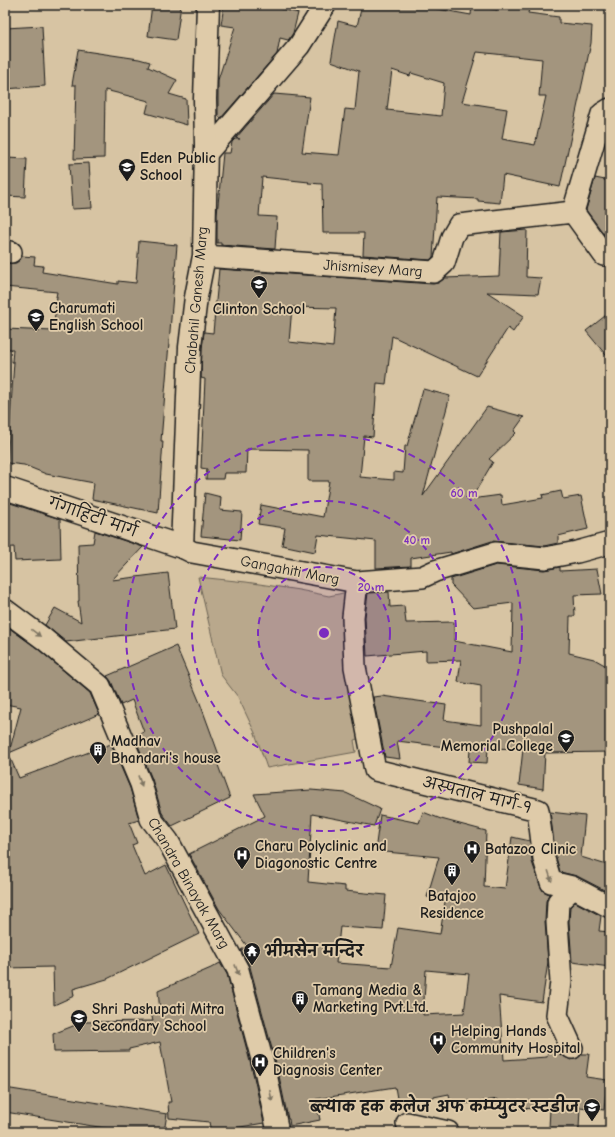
<svg xmlns="http://www.w3.org/2000/svg" width="615" height="1137" font-family="'Comic Neue','Playpen Sans Deva',sans-serif">
	<style>
		.green { fill: #b9a88c; stroke: #6a6254 }
		.building { fill: #a3957e; stroke: #1c1c1c; fill-rule: evenodd }
		.lines { fill: none; stroke-linecap: round; stroke-linejoin: round }
		.minor-casing { stroke: #1c1c1c; stroke-width: 24 }
		.tertiary-casing { stroke: #1c1c1c; stroke-width: 25 }
		.minor { stroke: #dfcba9; stroke-width: 21 }
		.tertiary { stroke: #dfcba9; stroke-width: 22 }
		.oneway { fill: #7e7462 }
		.ring { fill: none; stroke: #7b2cbf; stroke-width: 2; stroke-dasharray: 7 5 }
		.labels { text-anchor: middle; stroke-width: 3.5; stroke-linejoin: round; paint-order: stroke }
		.poi-label { font-size: 15px; font-weight: bold; fill: #1c1c1c; stroke: #dfcba9; text-anchor: start }
		.street-label { font-size: 15px; fill: #1c1c1c; stroke: #dfcba9 }
		.centre { fill: #7b2cbf; stroke: #dfcba9; stroke-width: 2 }
		.ring-label { font-size: 12px; text-anchor: middle; font-weight: bold; fill: #7b2cbf; stroke: #dfcba9; stroke-width: 3.5; stroke-linejoin: round; paint-order: stroke }
	</style>
	<rect width="100%" height="100%" fill="#d7c4a3"/>
	<filter id="ink" filterUnits="userSpaceOnUse"><feTurbulence type="fractalNoise" baseFrequency=".025" numOctaves="2"/><feDisplacementMap in="SourceGraphic" scale="8" xChannelSelector="R" yChannelSelector="G"/><feConvolveMatrix kernelMatrix="1 2 1 2 8 2 1 2 1" color-interpolation-filters="sRGB"/></filter>
	<g filter="url(#ink)">
		<path class="green" d="M198,577L246,582L299,590L329,596L348,592L361,738L354,740L356,752L267,768L255,733L238,697L221,675Z"/>
		<g class="building">
			<path d="M152,5H181L176,40L148,36Z"/>
			<path d="M224,5H265L298,13L293,33L289,39L288,40L280,38L277,54L221,118L218,116V80L235,27L221,25Z"/>
			<path d="M362,5H433L432,8L471,15L472,5L497,10L498,6L529,9L528,13L559,17V23L592,26L591,43L560,187L503,175L500,203L478,201V199L437,197L433,257L430,260L363,255L364,233H323L322,184L308,183L309,182L262,177L259,216L277,217L275,249L221,245V243H217V215L223,153H230L232,142L235,139H240L236,138L274,94L310,97L302,152L339,155L345,109L355,110L359,71L331,61L338,21L357,26ZM477,52L542,59L539,96H546L535,145L502,139L507,109L462,102ZM392,70L410,76L411,73L444,83L441,116L387,110Z"/>
			<path d="M42,26L45,86L5,89V28Z"/>
			<path d="M78,50L139,59L150,62L148,67L177,80L169,94L186,99L187,125L146,113L149,101L105,90L104,158L74,159L76,85H72Z"/>
			<path d="M5,158L27,159L25,197L5,196Z"/>
			<path d="M89,163L92,208L72,209L69,164Z"/>
			<path d="M595,178L610,181V242L586,210Z"/>
			<path d="M527,230L526,277L541,278L538,294L487,292L524,316L513,332L508,328L477,376L392,336L386,384L377,383L373,437L364,436L360,477L394,480V472L403,473L405,446H407L423,389L450,396L423,496L487,407L524,417L514,431L516,433L489,459L493,462L471,499L501,495L502,505L543,498L542,495L561,491L563,499L581,496L588,529L558,536V543L544,546L492,541L451,554V552L411,558V566L376,568V541L318,535L315,552L282,545L285,528L258,524L261,505L323,517L329,481H308V450L247,449L246,473H224L223,479H206L207,469L201,468L205,379L201,378L202,348L204,332L213,333L219,269L433,284L438,283L445,278L499,276L501,232ZM292,307L336,308L333,347L289,342Z"/>
			<path d="M139,241L177,245L161,441H163L158,513L92,499L94,483L46,474L24,465L7,463L14,362H12L13,349H5V329L53,331L57,297H56L57,292L5,287V263H16L20,260L22,256L35,257L34,265L43,266L42,272L118,284V281L136,283Z"/>
			<path d="M610,312V360L586,331Z"/>
			<path d="M205,493L221,497L220,510L242,512L240,540L201,536Z"/>
			<path d="M7,502L60,519L61,559L15,561L14,547L5,548V519Z"/>
			<path d="M95,531L143,547L112,580L168,573L175,629L66,642L45,625L55,608L81,622L78,601H79L78,544L93,543Z"/>
			<path d="M496,565L544,570L560,567V571L597,569L602,594L574,595L575,616H570L569,653L594,659L610,668V752L545,753L543,789L519,785L523,749L488,748L487,763L469,762L470,750L397,741L400,759L385,757L373,697L382,696L446,705L444,720L481,725V686L458,682L461,660L426,661V651L367,656L365,617L368,593L389,592L390,607L404,606L406,623L454,622V641L512,652L513,603L473,608L451,585V579Z"/>
			<path d="M5,625L37,648L90,693L99,714L9,753L21,707L5,704Z"/>
			<path d="M176,646L200,703L219,755L215,757L230,798L172,826L162,813L152,779L134,736L144,732L132,700L121,705L111,681L107,676Z"/>
			<path d="M111,744L130,788L139,820L129,823L137,843L132,845L145,876L166,865L199,934L107,979L73,989L74,996L54,1005L53,967L5,968V746L19,778Z"/>
			<path d="M311,790L346,793L380,809L374,826L312,814L308,882L345,886V891L386,895L383,930L340,927L336,963L391,967L398,928L440,934L445,902L427,897L439,857L375,851L380,815L419,823L423,812L441,819L486,831L484,887L505,889L512,837L530,841L532,862L540,885L543,891L549,894L546,901L545,921L548,962L542,1002L499,996L504,1060L547,1057L548,1050L556,1051L561,1055L571,1060L578,1058L582,1054H589L586,1077L607,1080L604,1110L580,1107L579,1129H578V1132H554V1128H549L550,1109L498,1108V1099L451,1106L449,1094L398,1104L395,1087L316,1099L320,1120L290,1126L289,1119H288L278,1071L250,967L241,950L247,946L219,909L189,854L265,816L254,794ZM426,970L469,974L464,1013L423,1015Z"/>
			<path d="M550,812L585,816L581,857L610,866V893L577,876L560,872L556,857Z"/>
			<path d="M575,902L601,916L599,931L610,932V967L572,962L569,922L570,907Z"/>
			<path d="M220,963L227,974L254,1077L264,1123L211,1132L209,1122L169,1118L168,1102H171L160,1042L129,1049V1051L54,1052L53,1034L83,1022L153,1021L151,1013L160,1011L158,991L211,968Z"/>
			<path d="M5,1088L167,1114L164,1132H130L5,1112Z"/>
		</g>
		<g class="lines">
			<defs>
				<g id="minor">
					<path d="M205,155L299,46L325,5"/>
					<path d="M573,212L602,114L610,109"/>
					<path d="M5,251L11,252"/>
					<path d="M204,256L329,265L434,272L444,263L452,237L459,225L573,212L604,255L610,254"/>
					<path d="M182,547L192,552L357,582L422,577L435,571L495,553L545,558L577,552L610,543"/>
					<path d="M357,582L353,617L355,667L375,770L538,810L544,859L551,882L572,887L610,907"/>
					<path d="M5,610L44,639L100,686L141,784L151,819L168,841L238,970L266,1074L278,1132"/>
					<path d="M567,1045L572,1048L557,1015L561,982L557,922L558,902L573,888"/>
					<path d="M407,1123L448,1132"/>
				</g>
				<path id="tertiary" d="M5,488L182,547L190,347L196,297L204,256L206,145L205,99L208,5"/>
			</defs>
			<use href="#minor" class="minor-casing"/>
			<use href="#tertiary" class="tertiary-casing"/>
			<use href="#minor" class="minor"/>
			<use href="#tertiary" class="tertiary"/>
		</g>
		<defs><path id="oneway-solid" d="M-6-.8H1V-3.2L6.5 0L1 3.2V.8H-6Z"/></defs>
		<g class="oneway">
			<use href="#oneway-solid" transform="translate(36 633) rotate(37)"/>
			<use href="#oneway-solid" transform="translate(140 781) rotate(70)"/>
			<use href="#oneway-solid" transform="translate(550 876) rotate(72)"/>
			<use href="#oneway-solid" transform="translate(237 970) rotate(69)"/>
			<use href="#oneway-solid" transform="translate(271 1096) rotate(78)"/>
		</g>
	</g>
	<circle cx="324" cy="633" r="66" fill="#7b2cbf" fill-opacity=".12"/>
	<g class="ring">
		<circle cx="324" cy="633" r="66"/>
		<circle cx="324" cy="633" r="132"/>
		<circle cx="324" cy="633" r="198"/>
	</g>
	<defs>
		<symbol id="school-pin" viewBox="-11 -11 22 30"><path d="M0 17L-7.5 6A9.5 9.5 0 1 1 7.5 6Z" fill="#1c1c1c" stroke="#dfcba9"/><path d="M0-5L7-2L0 1L-7-2ZM-4 1L0 2.5L4 1V4Q0 6-4 4Z" fill="#fff"/></symbol>
		<symbol id="university-pin" viewBox="-11 -11 22 30"><path d="M0 17L-7.5 6A9.5 9.5 0 1 1 7.5 6Z" fill="#1c1c1c" stroke="#dfcba9"/><path d="M0-5L7-2L0 1L-7-2ZM-4 1L0 2.5L4 1V4Q0 6-4 4Z" fill="#fff"/></symbol>
		<symbol id="building-pin" viewBox="-11 -11 22 30"><path d="M0 17L-7.5 6A9.5 9.5 0 1 1 7.5 6Z" fill="#1c1c1c" stroke="#dfcba9"/><path d="M-4-6H4V6H1V3H-1V6H-4ZM-2.5-4.3h1.7v1.8h-1.7ZM.8-4.3h1.7v1.8H.8ZM-2.5-1h1.7V.8h-1.7ZM.8-1h1.7V.8H.8Z" fill="#fff"/></symbol>
		<symbol id="hospital-pin" viewBox="-11 -11 22 30"><path d="M0 17L-7.5 6A9.5 9.5 0 1 1 7.5 6Z" fill="#1c1c1c" stroke="#dfcba9"/><path d="M-5-5h3v3.5h4V-5h3V5h-3V1.5h-4V5h-3Z" fill="#fff"/></symbol>
		<symbol id="temple-pin" viewBox="-11 -11 22 30"><path d="M0 17L-7.5 6A9.5 9.5 0 1 1 7.5 6Z" fill="#1c1c1c" stroke="#dfcba9"/><path d="M0-6L5-2H3V0L6.5 2.5H4V6H1.5V3h-3V6H-4V2.5H-6.5L-3 0V-2H-5Z" fill="#fff"/></symbol>
	</defs>
	<g fill-rule="evenodd">
		<use href="#school-pin" x="117" y="157" width="20" height="27"/>
		<use href="#school-pin" x="249" y="274" width="20" height="27"/>
		<use href="#school-pin" x="26" y="307" width="20" height="27"/>
		<use href="#university-pin" x="556" y="728" width="20" height="27"/>
		<use href="#building-pin" x="88" y="740" width="20" height="27"/>
		<use href="#hospital-pin" x="462" y="839" width="20" height="27"/>
		<use href="#hospital-pin" x="232" y="845" width="20" height="27"/>
		<use href="#building-pin" x="442" y="861" width="20" height="27"/>
		<use href="#temple-pin" x="242" y="941" width="20" height="27"/>
		<use href="#building-pin" x="290" y="989" width="20" height="27"/>
		<use href="#school-pin" x="69" y="1008" width="20" height="27"/>
		<use href="#hospital-pin" x="428" y="1030" width="20" height="27"/>
		<use href="#hospital-pin" x="250" y="1052" width="20" height="27"/>
		<use href="#university-pin" x="582" y="1097" width="20" height="27"/>
	</g>
	<g class="labels">
		<g class="poi-label">
			<text x="140" y="163">Eden Public<tspan x="140" dy="17">School</tspan></text>
			<text x="49" y="313">Charumati<tspan x="49" dy="17">English School</tspan></text>
			<text x="259" y="314" text-anchor="middle">Clinton School</text>
			<text x="553" y="734" text-anchor="end">Pushpalal<tspan x="553" dy="17">Memorial College</tspan></text>
			<text x="111" y="746">Madhav<tspan x="111" dy="17">Bhandari's house</tspan></text>
			<text x="255" y="851">Charu Polyclinic and<tspan x="255" dy="17">Diagonostic Centre</tspan></text>
			<text x="485" y="854">Batazoo Clinic</text>
			<text x="452" y="901" text-anchor="middle">Batajoo<tspan x="452" dy="17">Residence</tspan></text>
			<text x="265" y="956">भीमसेन मन्दिर</text>
			<text x="313" y="995">Tamang Media &amp;<tspan x="313" dy="17">Marketing Pvt.Ltd.</tspan></text>
			<text x="92" y="1014">Shri Pashupati Mitra<tspan x="92" dy="17">Secondary School</tspan></text>
			<text x="451" y="1036">Helping Hands<tspan x="451" dy="17">Community Hospital</tspan></text>
			<text x="273" y="1058">Children's<tspan x="273" dy="17">Diagnosis Center</tspan></text>
			<text x="579" y="1112" text-anchor="end">ब्ल्याक हक कलेज अफ कम्प्युटर स्टडीज</text>
		</g>
		<g class="street-label">
			<text transform="translate(373 268) rotate(4)" y="5">Jhismisey Marg</text>
			<text transform="translate(196 300) rotate(-85)" y="5">Chabahil Ganesh Marg</text>
			<text transform="translate(93 517) rotate(19)" y="5">गंगाहिटी मार्ग</text>
			<text transform="translate(290 570) rotate(11)" y="5">Gangahiti Marg</text>
			<text transform="translate(477 795) rotate(14)" y="5">अस्पताल मार्ग-१</text>
			<text transform="translate(189 883) rotate(60)" y="5">Chandra Binayak Marg</text>
		</g>
	</g>
	<circle cx="324" cy="633" r="6" class="centre"/>
	<g class="ring-label">
		<text x="464" y="497">60 m</text>
		<text x="417" y="544">40 m</text>
		<text x="371" y="591">20 m</text>
	</g>
	<rect width="615" height="1137" fill="none" stroke="#dfcba9" stroke-width="20"/>
	<rect x="10" y="10" width="595" height="1117" fill="none" stroke="#1c1c1c" stroke-width="1.5" filter="url(#ink)"/>
</svg>
